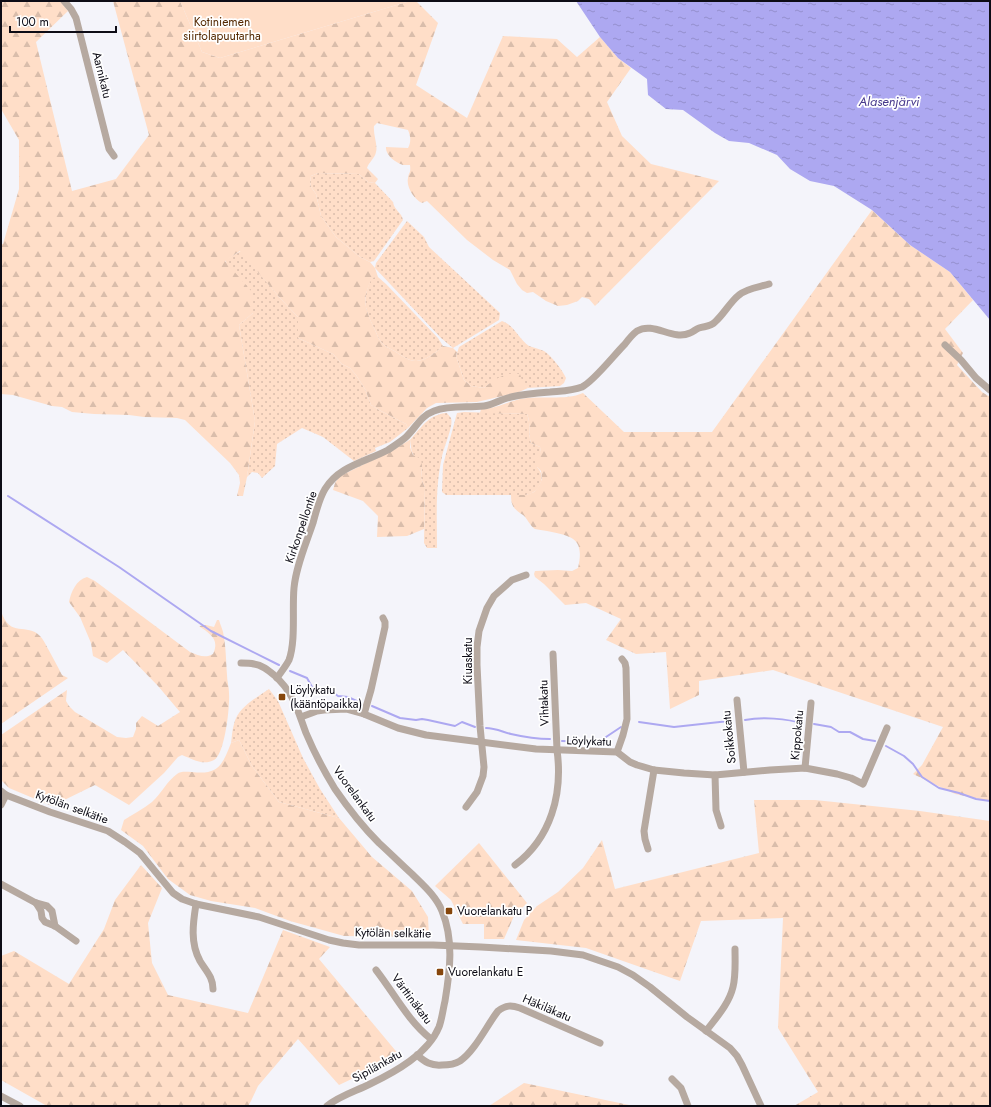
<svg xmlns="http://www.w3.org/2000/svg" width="991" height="1107" font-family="Jost,sans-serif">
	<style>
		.grass { fill: url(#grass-dots) }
		.forest { fill: url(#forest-firs) }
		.garden { fill: #ffdec8 }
		.water { fill: url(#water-ripples) }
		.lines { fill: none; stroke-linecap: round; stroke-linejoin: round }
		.stream { stroke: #ada8f1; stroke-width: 2 }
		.minor { stroke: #b6a9a0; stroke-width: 7 }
		.poi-dot { fill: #86460c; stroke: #fff; stroke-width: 1.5 }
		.labels { text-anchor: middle; stroke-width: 3.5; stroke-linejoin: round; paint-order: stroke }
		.park-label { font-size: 12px; fill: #532801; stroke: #fff }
		.street-label { font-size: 12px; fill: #0d0c16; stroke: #fff }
		.poi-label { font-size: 12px; fill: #0d0c16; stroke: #fff; text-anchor: start }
		.water-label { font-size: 13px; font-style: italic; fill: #483a8d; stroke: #fff }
	</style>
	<defs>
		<pattern id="grass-dots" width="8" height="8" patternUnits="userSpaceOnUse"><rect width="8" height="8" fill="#ffdec8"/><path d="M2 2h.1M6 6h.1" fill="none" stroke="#d9bdab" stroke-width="1.8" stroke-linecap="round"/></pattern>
		<pattern id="forest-firs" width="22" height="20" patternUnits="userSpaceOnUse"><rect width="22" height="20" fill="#ffdec8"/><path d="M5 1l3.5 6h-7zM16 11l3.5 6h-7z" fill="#d9bdab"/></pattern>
		<pattern id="water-ripples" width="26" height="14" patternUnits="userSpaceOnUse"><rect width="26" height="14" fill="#ada8f1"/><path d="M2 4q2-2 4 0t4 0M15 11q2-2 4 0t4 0" fill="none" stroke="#948fce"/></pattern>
	</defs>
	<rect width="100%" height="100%" fill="#f4f4fa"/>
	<g class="grass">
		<path d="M318,173L359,174L368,182L375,183L393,202C394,210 402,213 403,220L374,261L370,262L360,257L336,237L321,216L316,194L311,187L310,182L311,176Z"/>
		<path d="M407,221L424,237L429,247L500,313L499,320L453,348L441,338L375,268L376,263Z"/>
		<path d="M241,251L279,297L298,317V338L333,354L342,364L350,368L356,375L365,389L371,405L381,411L406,424L408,428L390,442L375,448L376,451L354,461L323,437L302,428L277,444L275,466L262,478L258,473L252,472L247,477L255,421L239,325L253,313L225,260Z"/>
		<path d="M372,277H378L386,284L438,338L443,346C436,352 426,361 416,361C409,361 402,356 396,352C391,349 384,346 381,342C378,338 376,332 374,328C364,307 362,299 372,277Z"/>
		<path d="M502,321C514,325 519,339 529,346C534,348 540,349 544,351C552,356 562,370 566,378L564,383L560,386L528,388L523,385L489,384L484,388L471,386L464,380L456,356L459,347Z"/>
		<path d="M464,412L527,414C531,423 528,434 531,443L540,447L541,452L537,467C544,474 543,484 535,491C533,493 529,494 526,495H446L442,492L443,465L457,413Z"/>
		<path d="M447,413C448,415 450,416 451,418C454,425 443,449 442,457C435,487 437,518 437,548H427L424,543L425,488L421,478L422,466C413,456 410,452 411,439C422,426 430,414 447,413Z"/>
		<path d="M269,689L278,701L303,758L320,789L339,818L279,802L252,766L239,740L231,743C232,737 232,730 234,724C238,707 255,699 269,689Z"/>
	</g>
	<g class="forest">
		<path d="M1,1H60L68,11L36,42L72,191L116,179L149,135L113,1H180L202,52L220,58L410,1H416L438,23L416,85L467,118L503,36L557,39L577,57L600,37L618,58L631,68L607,102L622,136L651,164L719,181L595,306L589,299L582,297L578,301L567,305L558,306L546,301L533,292L527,293L522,290L517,284L510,270L493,260L467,240L427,201L422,203C414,199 406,187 408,178C409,171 411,174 410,165C408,165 405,165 403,165C396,163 385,155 386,147L408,148C411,142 411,137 408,130L377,123L374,126C373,135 378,145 376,152C375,158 369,162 367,168L378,179L375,183L368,182L359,174L318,173L311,176L310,182L311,187L316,194L321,216L336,237L360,257L370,262L375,268L378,277L372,278C362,299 364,307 374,328C376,332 378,338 381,342C384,346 391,349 396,352C402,356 409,361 416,361C426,361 436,352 443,346L453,348L457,352L456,356L464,380L471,386L484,388C493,380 507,371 520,374L523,384L528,388L519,392L477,402L436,403L427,408L408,428L406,424L381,411L371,405L365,389L356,375L350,368L342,364L333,354L298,338V317L279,297L240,251L225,261L253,293V313L239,325L255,421L247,477L243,496H237L240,483L239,475L230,463L185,420L177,418L144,417L129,415L94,414L72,412L62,407L52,406L13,395L1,394V244H3L19,189V140L1,109Z"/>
		<path d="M872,210L910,245L950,272L973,300L945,329L963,353L957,365L982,392L990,397V801L955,794L913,774L922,765L943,727L773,670L699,681V695L670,709L666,652L636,654L606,640L621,619L586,603L565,605L544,584L535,577L534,574L535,571L558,570L572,571L578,568C585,538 572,536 547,531C543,530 538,530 535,529C530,526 527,518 523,515C514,509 511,506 511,495H526L534,492L539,486L542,479L541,471L537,467L535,460L541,452L540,447L531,443C528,434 531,423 527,414L480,413L481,409C494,409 507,402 520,399C540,395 565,401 583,393L624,432H712Z"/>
		<path d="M411,439L410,447L413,455L421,459L422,466L421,478L425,488L424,529L407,536L377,537L378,516L363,501L333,490L335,483L340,476L395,449Z"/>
		<path d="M87,577L95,581L190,652C198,655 205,659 213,654C220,639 210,634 199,626L206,625L214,627L217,620H219C220,624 222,628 223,632C226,646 226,661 227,675C227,681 229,687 229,693C230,706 225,754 214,760C203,766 192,759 182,755L178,757L164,773L129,805L95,785L52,806L9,788L1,780V735L67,690L66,701L69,706L75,712L117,737L126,738L133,737L136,729V723L142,716L158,726L180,712L158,686L123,650L107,663L93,656L91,643L80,617L69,602C71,592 76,580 87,577Z"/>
		<path d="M1,611C10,639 27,622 40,636C43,639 45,643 47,647C52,656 57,665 62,675L68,678L1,724Z"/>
		<path d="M239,740L252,766L279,802L339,818L372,857L412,891L428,917L429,937L344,936L290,921L255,908L211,901L190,895L168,879L143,846L121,830L124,820C133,814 143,809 152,802C161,794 167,781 177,774C181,771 186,772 192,772C218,775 222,766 231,743Z"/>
		<path d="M754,800H815L920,811L990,821V1106H794L818,1092L778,1028L783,918L701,921L680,981L586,948L516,940L524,920L537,906L558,892L583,868L602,840L615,889L759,853Z"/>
		<path d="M479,843L527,903L514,916L504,939H484V924H463L451,900L435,886Z"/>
		<path d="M141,865L162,888L148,923L152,963L168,995L248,1013L283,930L330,947L319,959L400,1056L339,1085L298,1039L258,1086L251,1101L248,1106H47L1,1080V956L14,951L69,984L104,929L115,900Z"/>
		<path d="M524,1083L634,1106H489Z"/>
	</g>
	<path class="garden" d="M180,1H410L220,58L202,52Z"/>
	<path class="water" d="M576,1H990V320L950,272L910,245L872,210L834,186L810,181L790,169L777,155L749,143L729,141L715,133L683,110L666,109L648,95L647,79L618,58L600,37Z"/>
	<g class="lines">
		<g class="stream">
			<path d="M8,496L119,567L211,631L279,665"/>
			<path d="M290,671L307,678L312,687L321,691H331L338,696L348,697L361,703"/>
			<path d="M372,706L400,718L416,720L422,719L428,720L455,726L462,722L475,727"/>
			<path d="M745,720C761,717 787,718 803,724"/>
			<path d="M639,722L674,727L729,721"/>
			<path d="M814,724L831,727L839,732H850L863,739L875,741"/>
			<path d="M486,728C495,728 503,732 511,734C524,737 537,739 550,739"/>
			<path d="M562,741L592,742L600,741L621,727"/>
			<path d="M886,746L904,756L913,764L922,777L939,788L959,793L976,799L990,801"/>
		</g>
		<g class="minor">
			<path d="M64,1L71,9L76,18L109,149L114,156"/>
			<path d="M945,345L961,360L976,378L990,390"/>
			<path d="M241,663C245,663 250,663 254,664C262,665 268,670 274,675C294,693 297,709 306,733C314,752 324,771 335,789C348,808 363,827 379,843C390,853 401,864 412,874C423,885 436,896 442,911C454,940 450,971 445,1001C443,1009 442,1019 439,1027C428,1054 395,1072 370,1084C356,1091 339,1096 327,1106"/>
			<path d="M277,678C281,672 286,666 289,660C296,641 292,609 294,588C296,566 306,544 313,523C316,512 319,499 325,489C339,466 365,462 388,450C394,446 400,442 405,438C416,428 420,416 434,411C450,405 467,408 484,406C493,405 501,399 511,397C524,394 537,393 550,392C560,391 572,391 582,387C594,381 614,355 625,344C628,340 633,334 637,331C654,321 672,341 690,333C693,332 696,329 699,328C705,326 710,327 715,322C724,314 730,302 739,295C747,288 760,287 769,284"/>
			<path d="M737,700L744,772"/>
			<path d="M364,714L371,690L385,627V622L383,618"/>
			<path d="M301,717L317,711L324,710L346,709L364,714L398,728L426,735L536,749L617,752L630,762L637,765L654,770L684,773L715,775L770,770L805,768L837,774L851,778L863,784L887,728"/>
			<path d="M617,752L623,735L627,719L626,668L625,663L622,659"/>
			<path d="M805,768L811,703"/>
			<path d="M715,775L716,810L721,826"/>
			<path d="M1,791L6,795L50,812L108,831L125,842L140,853L173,893L182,899L196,904L259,917L329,940L343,943L359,945H433L481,947L551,951L583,955L618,967L633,975L650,987L687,1017L730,1048L737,1056L742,1065L761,1106"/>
			<path d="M1,805L6,795"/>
			<path d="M466,807L477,792L483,776L484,767L480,726L477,665V647L479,631L487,608L494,596L512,580L526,575"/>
			<path d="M648,849L645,839L644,831L654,770"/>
			<path d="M515,865C551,838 563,794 557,750L553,654"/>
			<path d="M1,884L36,903L47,906L52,911L55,926"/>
			<path d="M36,903L41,911L42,918L45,922L55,926L76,941"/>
			<path d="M196,904C193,923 190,943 200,961C206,971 213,977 213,989"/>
			<path d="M376,970C394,993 408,1021 431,1039"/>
			<path d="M706,1031C716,1018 729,1004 733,987C736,975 735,962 735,949"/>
			<path d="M417,1055C425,1062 431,1066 442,1065C448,1065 455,1064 460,1061C475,1051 487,1025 498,1011C506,1005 511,1005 520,1008L600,1043"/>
			<path d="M672,1079L681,1088L688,1106"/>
			<path d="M1,1096L20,1106"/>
		</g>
	</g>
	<g class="poi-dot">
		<rect x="278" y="693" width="8" height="8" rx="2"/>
		<rect x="445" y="907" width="8" height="8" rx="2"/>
		<rect x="436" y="968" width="8" height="8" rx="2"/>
	</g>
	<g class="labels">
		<g class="park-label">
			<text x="222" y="26">Kotiniemen<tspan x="222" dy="14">siirtolapuutarha</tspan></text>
		</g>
		<g class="street-label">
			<text transform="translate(102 75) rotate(76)" y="4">Aarnikatu</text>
			<text transform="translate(301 527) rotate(-71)" y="4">Kirkonpellontie</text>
			<text transform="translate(468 661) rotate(-90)" y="4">Kiuaskatu</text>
			<text transform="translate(544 703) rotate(-92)" y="4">Vihtakatu</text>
			<text transform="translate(797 735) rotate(-85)" y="4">Kippokatu</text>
			<text transform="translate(729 737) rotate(-96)" y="4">Soikkokatu</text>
			<text transform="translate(589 741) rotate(2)" y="4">Löylykatu</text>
			<text transform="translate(355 794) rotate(54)" y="4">Vuorelankatu</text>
			<text transform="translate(72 807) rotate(20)" y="4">Kytölän selkätie</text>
			<text transform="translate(393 933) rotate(1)" y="4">Kytölän selkätie</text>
			<text transform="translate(412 999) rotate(53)" y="4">Värttinäkatu</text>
			<text transform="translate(547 1008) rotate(23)" y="4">Häkiläkatu</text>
			<text transform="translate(377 1066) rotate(-29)" y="4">Sipilänkatu</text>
		</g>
		<g class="poi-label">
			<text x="290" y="694">Löylykatu<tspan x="290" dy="14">(kääntöpaikka)</tspan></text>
			<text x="457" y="915">Vuorelankatu P</text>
			<text x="448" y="976">Vuorelankatu E</text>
		</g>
		<g class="water-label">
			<text x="889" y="106">Alasenjärvi</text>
		</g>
	</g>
	<rect width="991" height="1107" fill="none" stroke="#0d0c16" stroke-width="4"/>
	<path d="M10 26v6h106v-6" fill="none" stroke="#0d0c16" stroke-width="2"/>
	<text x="16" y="26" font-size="12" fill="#0d0c16" stroke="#ffffff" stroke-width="3" paint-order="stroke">100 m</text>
</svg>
